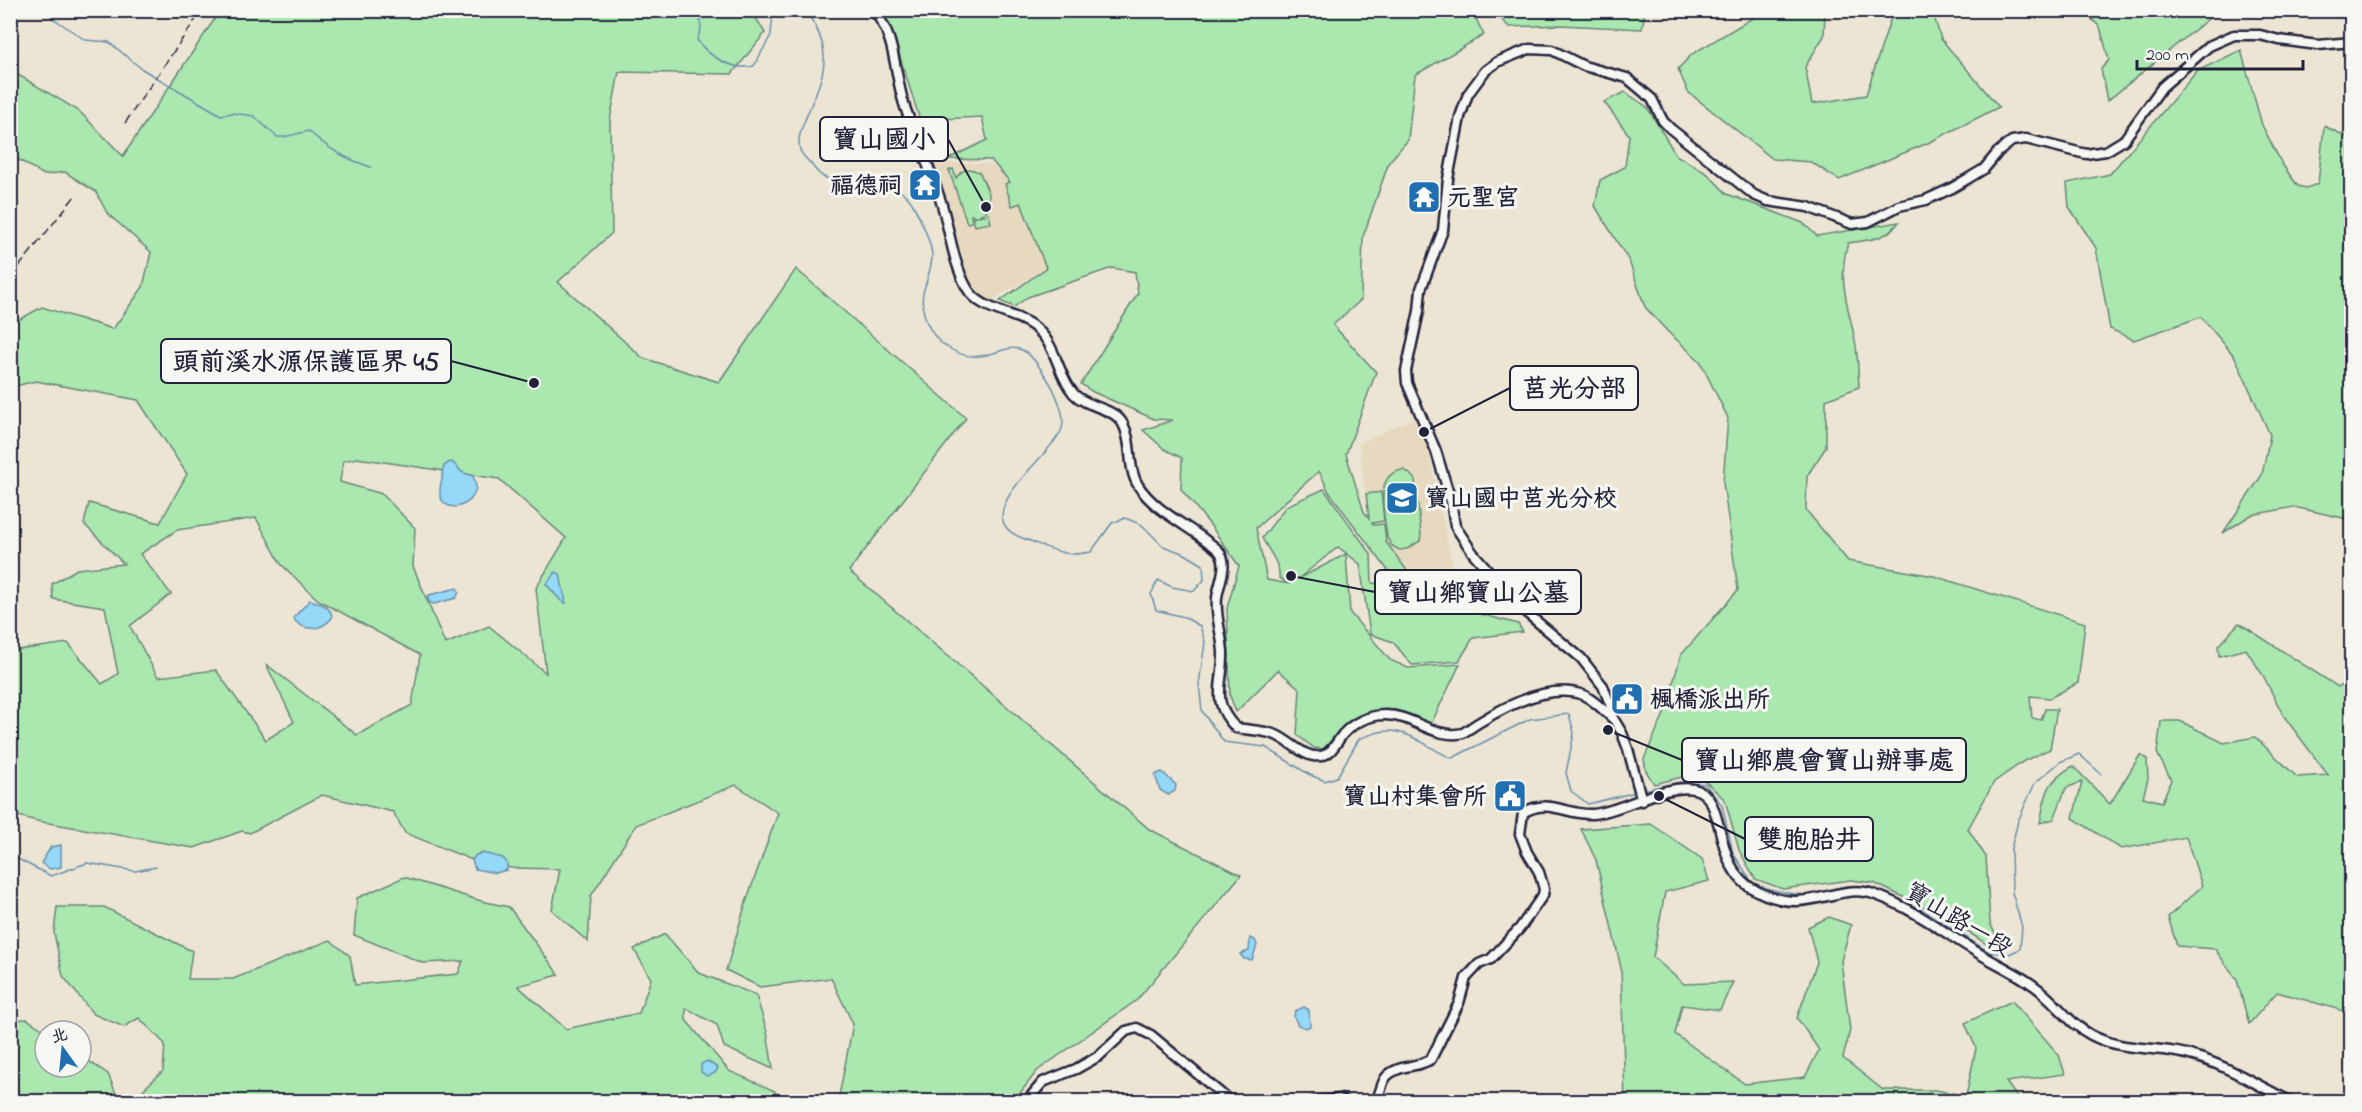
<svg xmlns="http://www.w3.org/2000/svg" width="2362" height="1112" font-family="'Indie Flower','LXGW WenKai TC',sans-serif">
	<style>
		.built { fill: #e6d9bf }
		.green { fill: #aae8b0; stroke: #668576; stroke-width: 1.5; fill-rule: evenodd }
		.water { fill: #95d8f7; stroke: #678fac; stroke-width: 1.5 }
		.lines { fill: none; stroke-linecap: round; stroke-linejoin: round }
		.stream { stroke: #678fac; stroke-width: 1.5 }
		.minor-casing { stroke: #22223b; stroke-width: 13 }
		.minor { stroke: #f6f6f2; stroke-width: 8 }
		.rail { stroke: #22223b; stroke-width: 1.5; stroke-dasharray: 9 4.5; stroke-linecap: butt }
		.labels { text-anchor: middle; stroke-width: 6; stroke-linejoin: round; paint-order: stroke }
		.poi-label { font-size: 24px; font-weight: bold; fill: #22223b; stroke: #f6f6f2; text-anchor: start }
		.street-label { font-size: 24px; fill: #22223b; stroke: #f6f6f2 }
		.leader { fill: none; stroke: #22223b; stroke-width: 2 }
		.callout-dot { fill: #22223b; stroke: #f6f6f2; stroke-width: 2 }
		.callout { fill: #f6f6f2; stroke: #22223b; stroke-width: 2 }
		.callout-label { font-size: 26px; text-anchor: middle; font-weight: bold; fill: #22223b }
	</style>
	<rect width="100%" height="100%" fill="#ede5d4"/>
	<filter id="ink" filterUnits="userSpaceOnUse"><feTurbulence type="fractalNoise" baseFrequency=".0167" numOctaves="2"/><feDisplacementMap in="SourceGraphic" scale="12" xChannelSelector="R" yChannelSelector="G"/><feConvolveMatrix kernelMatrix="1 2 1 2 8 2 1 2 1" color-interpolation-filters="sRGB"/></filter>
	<g filter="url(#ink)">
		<g class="built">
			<path d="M931,162L989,164L1017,179L1052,264L989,302L977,297L967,286Z"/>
			<path d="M1415,417L1428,449L1459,596L1421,583L1371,547L1359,444Z"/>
		</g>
		<g class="green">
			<path d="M220,11H752L765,33L732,74L619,72L610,120L612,233L558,282L643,358L719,382L796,269L966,418L849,571L1149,829L1241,875L1137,1000L1037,1071L1014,1101H838L853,1024L831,978L760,987L726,970L747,899L778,813L736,785L636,825L591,896L588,942L552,910L560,869L512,868L482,864L405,833L393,812L322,795L250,833L242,831L194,848L37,821L11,814V651L68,643L102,684L118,674L105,607L53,599L52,584L77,569L124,564L84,524L89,503L160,523L187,474L138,400L36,381L11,387V324L42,307L113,329L143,287L151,252L107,213L96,192L65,172L44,175L11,155L10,65L20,76L79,111L123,156ZM357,458L499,479L566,538L536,588L546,673L489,626L445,644L413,566L415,528L382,494L340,482L343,461ZM256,518L281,564L318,600L420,655L412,705L357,735L266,664L294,722L266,740L216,670L158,677L130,626L171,594L140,554L177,530Z"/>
			<path d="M874,11H1472L1484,35L1415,75L1408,140L1389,162L1363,237L1361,300L1333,325L1376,372L1346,454L1364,512L1369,518L1366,494L1381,492L1384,521L1372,523L1374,525L1384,524L1386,542L1419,587L1431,588L1465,610L1518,624L1523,632L1473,638L1459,661L1412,665L1393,642L1370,634L1360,564L1338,547L1298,579L1346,554L1350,613L1390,660L1408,668L1460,664L1431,724C1420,720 1407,712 1395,710C1364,707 1343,729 1323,749L1314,748L1297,735L1300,689L1278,670L1236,712L1230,696L1227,608L1239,566L1211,526L1181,489L1182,458L1164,449L1143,430L1173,420L1154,419L1093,392L1081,384L1138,293L1135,272L1112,268L1028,297L1014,307L1000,301L1046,268L1021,203L1012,206L1005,184L1010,182L991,160L948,159L987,140L982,117L920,120L893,35ZM1319,471L1329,492L1399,585L1372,583L1371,554L1324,489L1286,506L1262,538C1268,550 1281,565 1279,578L1290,584L1267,580L1256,528Z"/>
			<path d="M1493,11H1645L1642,29L1560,25L1509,27Z"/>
			<path d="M1764,11H1825L1824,36L1805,67L1812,104L1866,95L1893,11L1932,10L1941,39L1999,107L1928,143L1839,180L1811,162L1773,159L1688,92L1678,69L1692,54Z"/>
			<path d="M2083,11H2218L2107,101L2101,69L2109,60L2100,27Z"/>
			<path d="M2303,11L2347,10V11L2345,18Z"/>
			<path d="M2241,50L2262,125L2282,164L2298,186L2306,188L2318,184L2324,126L2345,136L2351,134L2352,520L2294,507L2251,515L2223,533L2262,475L2270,435L2235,357L2201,317L2134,340L2110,329L2096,248L2069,207L2067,183L2110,174L2197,71Z"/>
			<path d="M1625,92L1647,107L1676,155L1708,174L1727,194L1803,223L1817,236L1899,222C1886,240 1868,240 1848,243C1837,279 1848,305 1855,340C1858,355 1858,372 1859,387L1826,400V447L1807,476L1806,510L1848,561L1934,576L2085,623L2078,683L2050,698L2030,696L2032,718L2041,720L2045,709H2057L2050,749L2024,761L1994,782L1968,829L1986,857L1990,923L2001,946L1994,949L1945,917L1874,883L1851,880L1783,889L1755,879L1739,850L1725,800L1706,782L1686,776L1654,784L1646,771L1644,759L1664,714L1681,655L1738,590L1723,482L1728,418L1700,361L1668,332L1645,307L1629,261L1595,206L1600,180L1625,167L1629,135L1604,102Z"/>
			<path d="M953,169L956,178C963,168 970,167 980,173L989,194V206L987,211L978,216L989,214L991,223L975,226L973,217L977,216L971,215L972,222L967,223L949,170Z"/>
			<path d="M1404,470L1410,474L1415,480L1421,534L1420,541L1407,549L1399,550L1391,545L1387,537C1385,516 1372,472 1404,470Z"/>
			<path d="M2239,623L2338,687L2351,681V1013L2277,992L2249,1024L2237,980L2215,949L2177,946L2168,917L2202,886L2186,837L2121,849L2073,818L2082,782L2066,788L2054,819L2040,823C2046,794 2045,782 2073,766L2110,804L2140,755L2147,759L2148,779L2143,797L2162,802L2171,780L2157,753L2161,721H2180L2224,743L2255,737L2297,777L2328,775L2283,715L2264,677L2246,649L2219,656L2218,646Z"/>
			<path d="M1651,824L1702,859L1709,881L1665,892L1653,957L1684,984L1733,982L1720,1010L1682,1005L1675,1034L1745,1084L1805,1077L1819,1050L1797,1018L1817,962L1808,927L1829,917L1851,925L1841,961L1850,1030L1843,1058L1883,1090H1936L1966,1096L1976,1048L1965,1023L2012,1001L2059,1055L2065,1074L2006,1082L2017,1097L2027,1101H1625L1621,968L1596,860L1581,829Z"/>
			<path d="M404,877L481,901L509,907L559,975L518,986L566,1029L639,1013L651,979L634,949L665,934L699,973L756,995L767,1032L773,1069L724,1047L717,1025L686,1008V1020L729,1071L775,1091L780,1101L480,1102L466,1097L449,1102L131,1101L163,1071L165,1044L139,1018L124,1027L93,1014L63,976L54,933L57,907H104L192,951L188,979H233L330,940L350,956L355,985L458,974L463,961L423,963L354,935L357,898Z"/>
			<path d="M27,1019L45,1031V1067H81V1056L108,1074L119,1101H11V1020Z"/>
		</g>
		<g class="water">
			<path d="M452,462L462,472L473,476C486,501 449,518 441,498C438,491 441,485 442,479C443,472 441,467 448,463Z"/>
			<path d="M556,572L560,574L566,603H563L546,584Z"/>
			<path d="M457,588L459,592L456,598L434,604L430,603L427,598L429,595Z"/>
			<path d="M310,600C319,603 332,606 332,618C322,630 306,632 295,621L294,617Z"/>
			<path d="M1162,772L1176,785L1175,791L1168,795L1160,790L1155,775Z"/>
			<path d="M61,845V867L50,869L41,863L51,847Z"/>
			<path d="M482,853L503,858L507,863V870L496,873L475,869L472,860L476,855Z"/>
			<path d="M1250,938L1255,940L1257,945L1252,960L1244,959L1240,954L1249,951Z"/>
			<path d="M1304,1007L1309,1010L1310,1026L1306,1028L1298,1025L1294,1017L1295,1011Z"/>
			<path d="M707,1061L718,1068L715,1073L707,1076L701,1072V1064Z"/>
		</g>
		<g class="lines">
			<g class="stream">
				<path d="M41,10L85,40L109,42L142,69L221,115L232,113L254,116L277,137H284L309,131C328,149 346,159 371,167"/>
				<path d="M699,10L701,29L697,40C709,57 733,71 754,66L771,35L773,10"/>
				<path d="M805,10C837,54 823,75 805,120C801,130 797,139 800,150C802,155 807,160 811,164C815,169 819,175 824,177C848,188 897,175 912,203C919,215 933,245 932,258C931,270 926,282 923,293C920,312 929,334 944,345C981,372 1002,341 1022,350C1030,353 1041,369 1046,377C1054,388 1068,418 1061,431C1048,459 962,518 1025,539C1039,544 1058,554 1073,554C1078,554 1085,553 1091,552L1112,523L1125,518L1142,525L1163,546L1185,554L1203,565L1204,580L1194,591L1172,587L1158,580L1151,594L1156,610L1184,617L1200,626L1205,642L1199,684L1202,711L1224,742L1265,747L1310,775L1325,781L1337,777L1359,739C1367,736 1378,731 1387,731C1410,730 1431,750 1452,758L1530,719L1569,714L1574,733L1566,773L1571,791L1588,804L1636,792"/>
				<path d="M1644,790L1680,782L1705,784L1722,805L1733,853L1753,884C1775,890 1794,897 1817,894C1838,890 1840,883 1863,888"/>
				<path d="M10,855L51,876L87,863L135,871L156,867"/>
				<path d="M1893,898L1923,910L1989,952L2009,954L2020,949L2022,927L2012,892L2011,849L2018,821L2035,783L2060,762L2079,754L2101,774"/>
			</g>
			<defs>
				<g id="minor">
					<path d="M873,10C896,35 894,73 904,104C915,138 932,171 942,205C950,232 953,263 967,288C981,313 1018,311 1039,331C1057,348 1058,376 1074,394C1087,408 1114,407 1123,424C1133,442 1127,468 1138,485C1152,508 1184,524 1204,539C1210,544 1218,548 1221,554C1228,566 1218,586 1217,598C1215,617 1222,634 1223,652C1224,685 1209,700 1236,728C1249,730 1264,730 1276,735C1290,741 1305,759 1321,756C1332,754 1337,741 1343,734C1353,723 1369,715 1384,715C1412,714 1435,740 1463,733C1492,713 1546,681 1583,695C1594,700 1604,710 1612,718"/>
					<path d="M1642,801L1628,749L1622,733L1613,718L1610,704L1603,686L1581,658L1523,610L1473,553L1455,526L1451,501L1436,451L1407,383L1406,371L1419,311L1421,289L1443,230L1448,179L1460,117L1468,94L1485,71L1497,62L1529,49L1552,50L1584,66L1627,78L1652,99L1663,121L1671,129L1754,195L1768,201L1808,207L1852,224L1868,222L1899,206L1926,200L1952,188L1984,169L1998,152L2012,141L2026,139L2086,154L2106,151L2124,140L2162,87L2209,46L2234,35H2260L2279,40L2318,45L2352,42"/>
					<path d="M1026,1102L1043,1082L1076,1069L1099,1056L1126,1031L1137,1028L1151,1035L1231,1102"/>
					<path d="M1313,1102L1339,1099L1347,1102"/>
					<path d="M1375,1102C1381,1094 1381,1082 1387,1076C1399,1064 1419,1068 1431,1059L1459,1003L1466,978L1479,964L1491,959L1520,928L1543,895L1544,889L1539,872L1527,852L1520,834L1523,813C1548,797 1568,816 1593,814C1624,811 1664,783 1694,789C1730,797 1709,869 1757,891C1769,897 1783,901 1796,901C1825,901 1848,884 1876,895C1912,908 1942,931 1975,951C1994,963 2015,972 2033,985C2055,1000 2068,1023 2091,1035C2125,1053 2160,1045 2193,1056C2227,1065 2260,1087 2292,1102"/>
				</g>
			</defs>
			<use href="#minor" class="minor-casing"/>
			<use href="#minor" class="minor"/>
			<g class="rail">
				<path d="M125,123L202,10"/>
				<path d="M10,278L75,196"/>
			</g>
		</g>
	</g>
	<defs>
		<symbol id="temple-square" viewBox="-11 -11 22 22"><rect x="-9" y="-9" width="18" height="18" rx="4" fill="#1f6fb2" stroke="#f6f6f2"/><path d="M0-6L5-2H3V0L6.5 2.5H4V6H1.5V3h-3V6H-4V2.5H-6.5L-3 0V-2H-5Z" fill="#fff"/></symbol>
		<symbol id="school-square" viewBox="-11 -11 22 22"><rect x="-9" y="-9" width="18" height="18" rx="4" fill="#1f6fb2" stroke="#f6f6f2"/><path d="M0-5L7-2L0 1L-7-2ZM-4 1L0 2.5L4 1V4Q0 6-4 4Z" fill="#fff"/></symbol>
		<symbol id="civic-square" viewBox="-11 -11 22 22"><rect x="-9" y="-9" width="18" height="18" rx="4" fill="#1f6fb2" stroke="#f6f6f2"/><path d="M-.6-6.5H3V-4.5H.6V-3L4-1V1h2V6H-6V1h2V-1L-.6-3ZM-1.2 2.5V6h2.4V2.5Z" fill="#fff"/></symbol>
	</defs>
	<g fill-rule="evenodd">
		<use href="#temple-square" x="906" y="166" width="38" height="38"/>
		<use href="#temple-square" x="1405" y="178" width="38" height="38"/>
		<use href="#school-square" x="1383" y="479" width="38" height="38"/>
		<use href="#civic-square" x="1608" y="680" width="38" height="38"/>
		<use href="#civic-square" x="1491" y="777" width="38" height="38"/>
	</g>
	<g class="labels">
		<g class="poi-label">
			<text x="902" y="193" text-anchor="end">福德祠</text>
			<text x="1447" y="205">元聖宮</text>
			<text x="1425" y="506">寶山國中莒光分校</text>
			<text x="1650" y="707">楓橋派出所</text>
			<text x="1487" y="804" text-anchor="end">寶山村集會所</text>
		</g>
		<g class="street-label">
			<text transform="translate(1959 919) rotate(31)" y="8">寶山路一段</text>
		</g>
	</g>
	<path class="leader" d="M986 207L948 139M534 383L451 361M1424 432L1510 388M1291 576L1375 592M1608 730L1682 760M1659 796L1745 839"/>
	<g class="callout-dot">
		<circle cx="986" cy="207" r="6"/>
		<circle cx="534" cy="383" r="6"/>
		<circle cx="1424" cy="432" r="6"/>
		<circle cx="1291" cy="576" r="6"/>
		<circle cx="1608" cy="730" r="6"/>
		<circle cx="1659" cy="796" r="6"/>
	</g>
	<g class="callout">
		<rect x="820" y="117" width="128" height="44" rx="6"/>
		<rect x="161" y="339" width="290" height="44" rx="6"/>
		<rect x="1510" y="366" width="128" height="44" rx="6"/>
		<rect x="1375" y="570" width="206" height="44" rx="6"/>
		<rect x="1682" y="738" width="284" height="44" rx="6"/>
		<rect x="1745" y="817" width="128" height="44" rx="6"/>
	</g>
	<g class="callout-label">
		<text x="884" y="148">寶山國小</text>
		<text x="306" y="370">頭前溪水源保護區界 45</text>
		<text x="1574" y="397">莒光分部</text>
		<text x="1478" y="601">寶山鄉寶山公墓</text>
		<text x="1824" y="769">寶山鄉農會寶山辦事處</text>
		<text x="1809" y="848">雙胞胎井</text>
	</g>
	<rect width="2362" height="1112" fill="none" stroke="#f6f6f2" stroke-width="36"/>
	<rect x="18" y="18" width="2326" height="1076" fill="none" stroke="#22223b" stroke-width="2" filter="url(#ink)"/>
	<g transform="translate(63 1049) rotate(345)"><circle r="28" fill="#f6f6f2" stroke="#a1a1a9" stroke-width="1.5"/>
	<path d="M0-4.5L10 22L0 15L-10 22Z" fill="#1f6fb2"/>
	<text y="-9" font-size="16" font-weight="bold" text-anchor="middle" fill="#22223b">北</text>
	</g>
	<path d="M2137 60v9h166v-9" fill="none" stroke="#22223b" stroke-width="3"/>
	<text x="2146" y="60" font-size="18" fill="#22223b" stroke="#f6f6f2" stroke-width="4.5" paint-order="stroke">200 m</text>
</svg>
